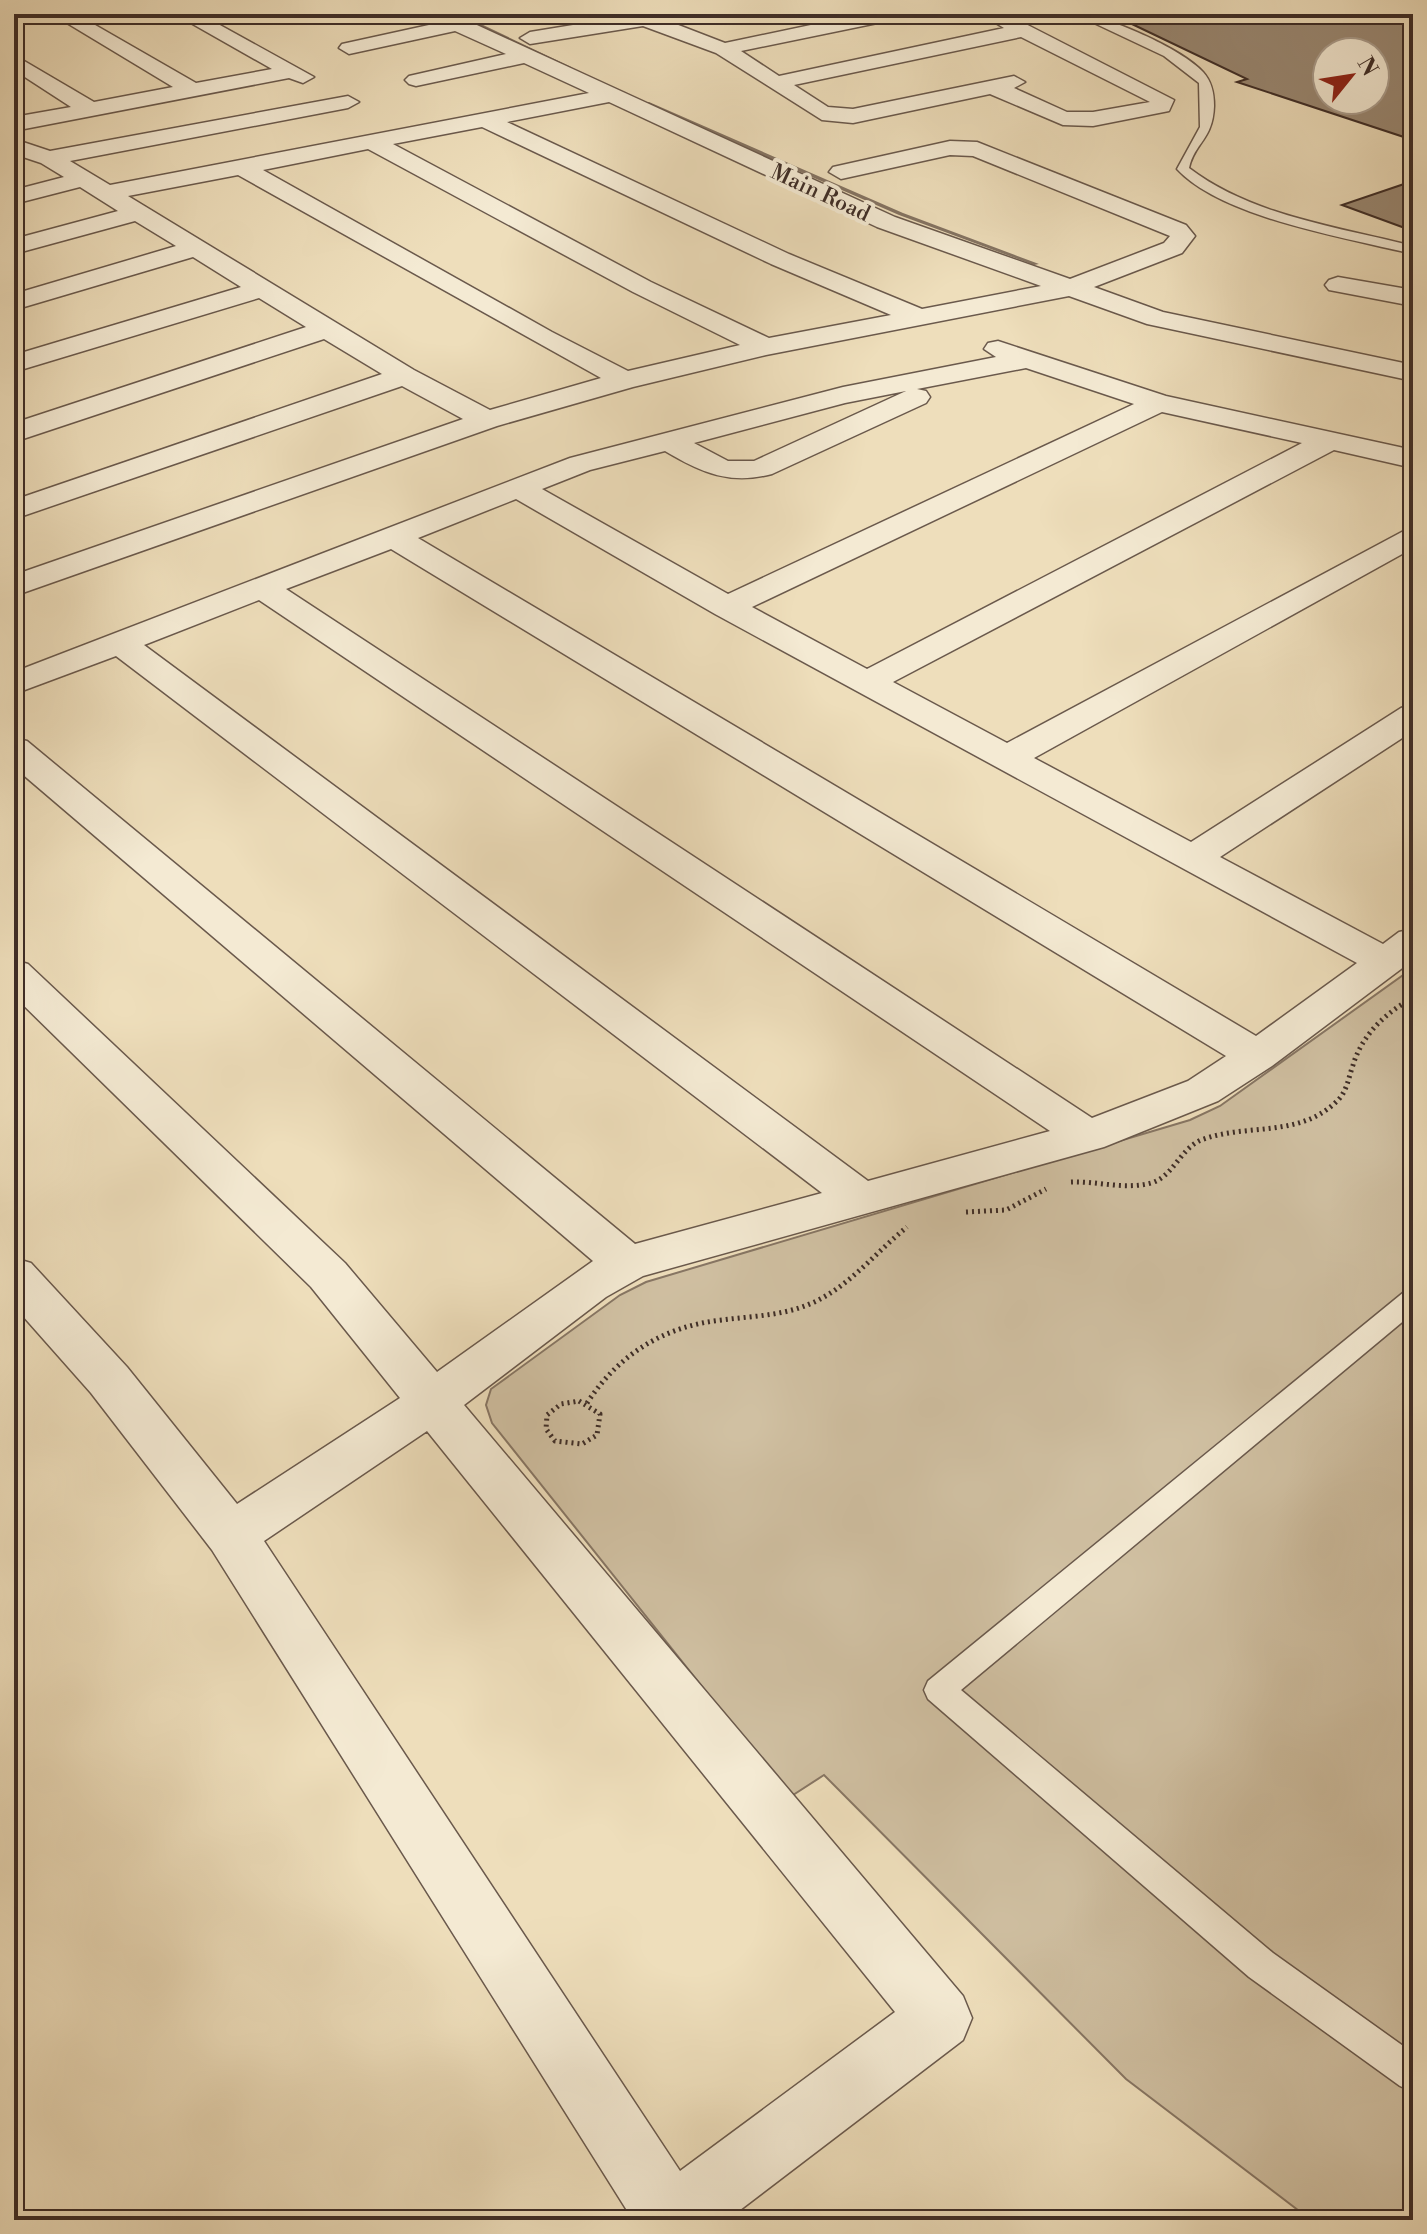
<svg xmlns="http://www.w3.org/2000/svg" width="1427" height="2234" font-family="'Libre Bodoni',serif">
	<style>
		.green { fill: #d0c0a2; stroke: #877664; stroke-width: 2 }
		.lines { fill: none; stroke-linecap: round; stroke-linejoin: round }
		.stream { fill: #847362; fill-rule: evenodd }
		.building { fill: #9a8974; stroke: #3e2d27; stroke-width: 2; fill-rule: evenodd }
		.service-casing { stroke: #6a594c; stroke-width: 3 }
		.minor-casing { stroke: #6a594c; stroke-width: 3 }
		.path { stroke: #3e2d27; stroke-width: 5; stroke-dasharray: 2 4; stroke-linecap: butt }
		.service { fill: #f4ead3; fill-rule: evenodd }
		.minor { fill: #f4ead3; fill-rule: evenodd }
		.labels { text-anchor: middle; stroke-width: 8; stroke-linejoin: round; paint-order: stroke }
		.far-street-label { font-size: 22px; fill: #3e2d27; stroke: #f4ead3 }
	</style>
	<rect width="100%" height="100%" fill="#eedebb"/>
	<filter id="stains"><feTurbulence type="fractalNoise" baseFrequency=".0025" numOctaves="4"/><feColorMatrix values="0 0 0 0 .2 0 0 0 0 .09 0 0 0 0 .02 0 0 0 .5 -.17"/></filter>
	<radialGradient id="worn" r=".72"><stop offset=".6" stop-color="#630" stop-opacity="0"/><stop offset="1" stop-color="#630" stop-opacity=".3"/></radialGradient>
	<path class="green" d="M1413,968V2220H1311L1126,2079L824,1775L790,1797L492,1423L486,1405L491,1389L620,1295L646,1282L1190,1120L1220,1106Z"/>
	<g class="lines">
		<g class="stream">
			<path d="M453,14H460L571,67L566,68Z"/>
			<path d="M645,102H649L903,213L1039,264L1034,265L899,215L645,104Z"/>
		</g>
	</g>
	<g class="building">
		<path d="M1111,14H1413V140L1237,82L1247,79ZM1327,52H1375V100H1327Z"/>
		<path d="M1413,181V231L1342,205Z"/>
	</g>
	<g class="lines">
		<defs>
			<g id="service">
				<path d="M1075,14C1105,14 1182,49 1203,72C1212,82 1214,93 1214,106C1213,140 1194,143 1189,168C1252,216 1338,227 1413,246V254C1348,238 1222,218 1177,169L1200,127L1199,83L1164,56Z"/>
				<path d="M1413,1289V1313L961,1690L1273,1953L1413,2053V2092L1400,2086L1249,1977L928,1699L924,1690L928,1681L1404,1292Z"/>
			</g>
			<g id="minor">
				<path d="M52,14H76L196,83L272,69L175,14H200L314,77L303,83L289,78L14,131V117L71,107L14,70V55L94,102L173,87Z"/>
				<path d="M280,14H319L316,18L280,22L277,18Z"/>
				<path d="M425,14H451L466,20L895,217L1070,279L1164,243L1170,236L973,156L950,155L841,179L829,172L833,167L950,141L977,142L1186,225L1195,236L1182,253L1094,287L1163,312L1413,365V381L1147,324L1069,296L766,355L633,387L497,426L14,596V575L463,419L402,386L14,519V500L382,374L324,339L14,442V423L306,327L259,298L14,372V355L241,287L193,257L14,310V294L176,246L135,221L14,254V239L118,211L80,187L14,204V190L64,177L41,163L14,154V139L50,151L348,96L359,102L348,108L70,161L110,185L589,93L524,63L416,86L409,84L405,80L409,76L506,54L455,31L349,54L339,48L342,44L438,23ZM609,102L877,227L1041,286L922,309L789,254L507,122ZM482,127L771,264L891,315L769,338L651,282L393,144ZM368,149L633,292L740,345L628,371L552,332L263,170ZM238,175L601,378L490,410L414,370L128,196Z"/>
				<path d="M620,14H670L668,21L725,43L863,14H902L892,20L741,51L779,76L1004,28L981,14H1006L1174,100L1169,111L1093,126L1063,125L990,94L853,123L822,120L716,53L643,26L530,44L520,38L530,32L622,17ZM1021,37L1150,102L1093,112H1067L1014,88L1025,82L1014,76L853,109L828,107L794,85Z"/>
				<path d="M1338,277L1413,290V306L1329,290L1325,285L1329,280Z"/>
				<path d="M998,341L1166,396L1413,450V468L1334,450L893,682L1007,743L1413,526V548L1034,758L1191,842L1401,708L1413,704V731L1220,857L1383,944L1399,932L1413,929V960L1272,1066L1218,1101L1104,1147L643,1276L606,1297L464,1405L963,1996L972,2018L963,2040L727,2220H633L212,1550L91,1393L14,1306V1258L31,1263L127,1367L237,1504L400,1398L311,1287L14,996V960L28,964L345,1263L437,1372L593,1261L14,767V738L27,741L635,1244L822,1193L116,656L14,694V672L570,458L843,387L996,357L984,349L988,343ZM1026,368L1134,404L728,594L542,489L590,470L665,451C702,473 730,485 772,474L926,403L930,397L926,391L917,389ZM906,391L754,461H728L694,443L845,403ZM1162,412L1302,443L867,669L752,607ZM516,499L715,614L1357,963L1256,1036L418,538ZM391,549L1226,1056L1188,1081L1092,1118L286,589ZM259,600L1050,1131L868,1181L144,645ZM427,1431L895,2012L680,2171L264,1541Z"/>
			</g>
		</defs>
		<use href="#service" class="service-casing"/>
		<use href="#minor" class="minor-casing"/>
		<g class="path">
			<path d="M1071,1182C1097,1181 1125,1190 1151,1183C1173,1177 1180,1149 1201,1140C1246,1123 1297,1138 1335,1103C1347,1093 1348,1079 1353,1065C1362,1035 1386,1012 1413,998"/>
			<path d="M966,1212L1006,1210L1046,1189"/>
			<path d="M579,1401L600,1414L597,1435L582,1444L555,1441L546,1429L547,1415L561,1404Z"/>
			<path d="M587,1403C619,1354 664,1326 722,1320C752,1316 783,1316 812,1303C849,1287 876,1252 907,1227"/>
		</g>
		<use href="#service" class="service"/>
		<use href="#minor" class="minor"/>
	</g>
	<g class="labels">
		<g class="far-street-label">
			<text transform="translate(821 192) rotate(25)" y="8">Main Road</text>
		</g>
	</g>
	<rect width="1427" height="2234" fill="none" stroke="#eedebb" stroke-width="48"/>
	<rect x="16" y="16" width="1395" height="2202" fill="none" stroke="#3e2d27" stroke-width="4"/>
	<rect x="24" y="24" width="1379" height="2186" fill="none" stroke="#3e2d27" stroke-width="2"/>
	<g transform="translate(1351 76) rotate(60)"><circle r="38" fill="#f4ead3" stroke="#ab9e8e" stroke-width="2"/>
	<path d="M0-6L14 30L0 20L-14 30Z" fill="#8f2418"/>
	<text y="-12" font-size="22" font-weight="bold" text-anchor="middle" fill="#3e2d27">N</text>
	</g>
	<rect width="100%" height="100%" filter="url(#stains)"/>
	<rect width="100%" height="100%" fill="url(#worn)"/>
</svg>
